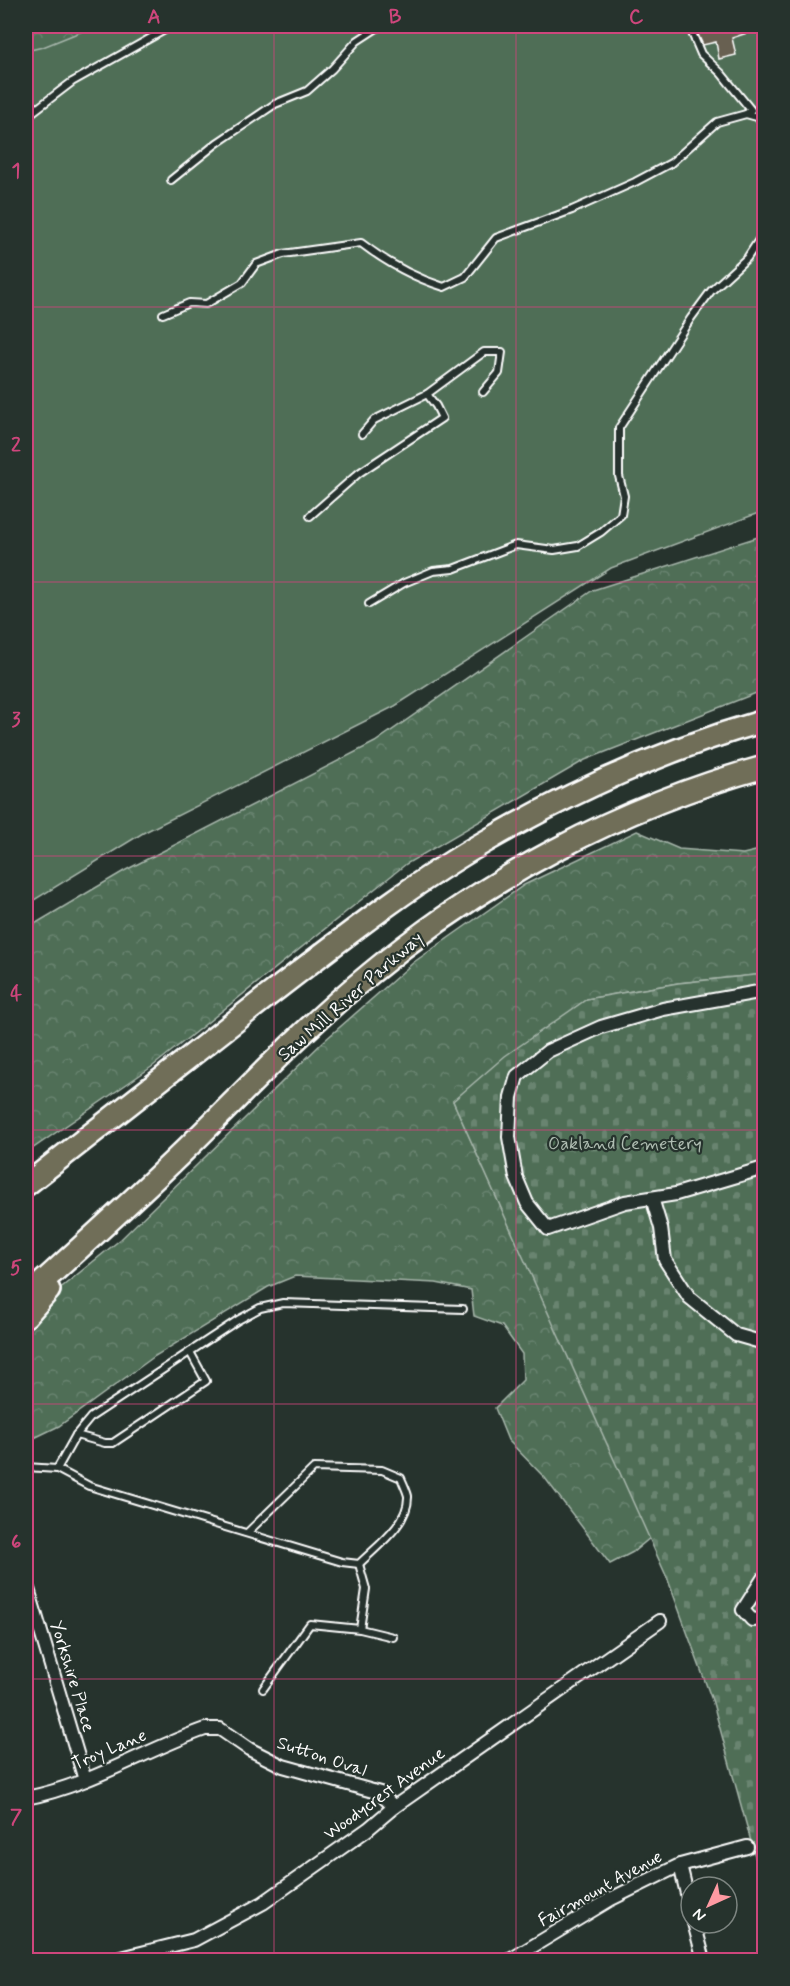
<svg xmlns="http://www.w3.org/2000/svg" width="790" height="1986" font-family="Mynerve,sans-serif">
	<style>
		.green { fill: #4f6e57; stroke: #a7b6ab; stroke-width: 1.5 }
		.forest { fill: url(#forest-crowns); stroke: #a7b6ab; stroke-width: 1.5 }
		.cemetery { fill: url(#cemetery-stones); stroke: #a7b6ab; stroke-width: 1.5 }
		.building { fill: #686151; stroke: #fff; stroke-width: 1.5 }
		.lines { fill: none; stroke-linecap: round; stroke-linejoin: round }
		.service-casing { stroke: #fff; stroke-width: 10 }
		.minor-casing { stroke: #fff; stroke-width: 16 }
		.trunk-casing { stroke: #fff; stroke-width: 26 }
		.service { stroke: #26332d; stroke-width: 6 }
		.minor { stroke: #26332d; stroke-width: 12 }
		.trunk { stroke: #706e59; stroke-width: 21 }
		.grid { fill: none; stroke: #ce467c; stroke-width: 1.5; stroke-opacity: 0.55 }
		.labels { text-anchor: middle; stroke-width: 4.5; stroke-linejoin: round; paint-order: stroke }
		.street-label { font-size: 18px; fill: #fff; stroke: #26332d }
		.park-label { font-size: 18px; fill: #b0beb3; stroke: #26332d }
		.neatline { fill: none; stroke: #ce467c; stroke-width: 2 }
		.grid-label { font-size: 20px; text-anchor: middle; font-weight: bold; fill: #ce467c }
	</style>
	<defs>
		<pattern id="forest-crowns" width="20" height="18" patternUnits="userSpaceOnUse" patternTransform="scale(1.5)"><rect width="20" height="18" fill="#4f6e57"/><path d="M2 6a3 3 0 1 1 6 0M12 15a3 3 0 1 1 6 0" fill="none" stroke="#698470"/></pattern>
		<pattern id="cemetery-stones" width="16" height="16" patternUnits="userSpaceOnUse" patternTransform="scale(1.5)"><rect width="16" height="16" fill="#4f6e57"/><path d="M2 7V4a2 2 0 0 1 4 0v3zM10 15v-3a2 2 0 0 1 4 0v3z" fill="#698470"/></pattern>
	</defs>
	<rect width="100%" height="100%" fill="#26332d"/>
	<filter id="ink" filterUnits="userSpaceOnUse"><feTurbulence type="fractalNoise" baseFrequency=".0167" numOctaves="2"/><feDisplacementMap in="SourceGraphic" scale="12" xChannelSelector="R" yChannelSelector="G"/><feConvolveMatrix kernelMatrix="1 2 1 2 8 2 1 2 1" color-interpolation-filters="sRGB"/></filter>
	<g filter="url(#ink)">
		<path class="green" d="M26,26H764V511L611,568L395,706L143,833L26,905Z"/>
		<g class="forest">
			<path d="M26,26H95L43,47L26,51Z"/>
			<path d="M764,535V690L585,760L406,864L153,1066L26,1153V929L124,871L375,742L593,590Z"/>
			<path d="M637,831L679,849L743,854L764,849V974L678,983L587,999L453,1101L651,1537L633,1552L610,1564L545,1478L508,1440L495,1408L523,1380L522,1354L502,1326L474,1316L471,1290L436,1283L295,1276L268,1287L155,1356L59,1426L26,1442V1316L121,1239L324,1041L414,962L524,885Z"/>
		</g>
		<path class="cemetery" d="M764,974V1889L713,1703L668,1580L453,1101L505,1056L587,999L678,983Z"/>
		<path class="building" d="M694,26H762V28L732,38L736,55L719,59L716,42L703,45Z"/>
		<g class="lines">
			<defs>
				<g id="service">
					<path d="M689,26L701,54L721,73L751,110L746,114L764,119"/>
					<path d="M26,117L72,82L172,26"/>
					<path d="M171,180L217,143L275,104L307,91L332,69L357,41L380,26"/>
					<path d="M163,314L189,303L206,304L242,283L256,264L283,254L361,243C387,263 412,277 444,287L465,277L496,238L572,210L635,182L671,163L717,122L746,114"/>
					<path d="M427,394L484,352H502L499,373L483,392"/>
					<path d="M310,516L359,473L442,418L436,406L427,394L374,420L362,434"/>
					<path d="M369,604L404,583L433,571L453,569L516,545L554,550L578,546L601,532L621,515L624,496L619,476V428L691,318L711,291L747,258L764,232"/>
					<path d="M76,1435L105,1443H113L206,1381L190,1352"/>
					<path d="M26,1467L57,1469L89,1486L342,1562L359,1564C377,1546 409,1524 408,1496C407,1491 403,1483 401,1478L382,1470L314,1468L247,1533"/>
					<path d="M57,1469L76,1435L91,1417L238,1320L260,1308L283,1303L463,1309"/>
					<path d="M360,1629L393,1637"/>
					<path d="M263,1689L310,1624L360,1629L366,1589L359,1564"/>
				</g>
				<g id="minor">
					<path d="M764,991L663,1009L601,1027L548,1051L517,1076L511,1097L509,1137L516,1177L527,1203L548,1229L625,1202L676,1194L764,1168"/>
					<path d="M652,1198L661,1228L665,1260L689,1297L736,1335L764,1343"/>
					<path d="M764,1577L743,1610L752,1620L764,1619"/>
					<path d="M26,1582L85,1780"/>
					<path d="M26,1798C89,1786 145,1750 205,1729H220L249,1749L283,1766L380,1793L394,1807"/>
					<path d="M680,1865L691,1910"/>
					<path d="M694,1923L704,1960"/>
					<path d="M113,1960L194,1940L263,1903L368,1829L394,1807L660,1621"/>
					<path d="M510,1960L611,1899L680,1865L747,1847"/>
				</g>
				<g id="trunk">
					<path d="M26,1185C106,1123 185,1060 265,998C338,942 410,884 490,839C577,789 669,748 764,721"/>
					<path d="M26,1297C81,1247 136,1198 189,1146C248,1088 305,1027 370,974C484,879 621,806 764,767"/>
					<path d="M26,1316L49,1290"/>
				</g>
			</defs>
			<use href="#service" class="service-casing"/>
			<use href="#minor" class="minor-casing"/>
			<use href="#trunk" class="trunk-casing"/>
			<use href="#service" class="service"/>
			<use href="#minor" class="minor"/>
			<use href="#trunk" class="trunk"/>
		</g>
	</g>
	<path class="grid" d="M274,26V1960M516,26V1960M26,307H764M26,582H764M26,856H764M26,1130H764M26,1404H764M26,1679H764"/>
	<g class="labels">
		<g class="street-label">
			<text transform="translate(350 996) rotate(-41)" y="6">Saw Mill River Parkway</text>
			<text transform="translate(73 1676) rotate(73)" y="6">Yorkshire Place</text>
			<text transform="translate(109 1749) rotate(-23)" y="6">Troy Lane</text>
			<text transform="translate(322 1756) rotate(18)" y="6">Sutton Oval</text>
			<text transform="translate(384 1793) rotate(-36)" y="6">Woodycrest Avenue</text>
			<text transform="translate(600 1888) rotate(-29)" y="6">Fairmount Avenue</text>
		</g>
		<g class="park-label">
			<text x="625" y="1149">Oakland Cemetery</text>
		</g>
	</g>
	<rect width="790" height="1986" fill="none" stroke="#26332d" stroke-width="66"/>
	<g transform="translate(709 1905) rotate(225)"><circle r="28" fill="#26332d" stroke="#7d8581" stroke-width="1.5"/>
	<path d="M0-4.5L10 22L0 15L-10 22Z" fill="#ff9aa2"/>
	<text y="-9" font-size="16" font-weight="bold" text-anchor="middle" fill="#ffffff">N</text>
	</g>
	<rect x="33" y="33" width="724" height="1920" class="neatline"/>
	<g class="grid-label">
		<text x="154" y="23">A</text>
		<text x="395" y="23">B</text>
		<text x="636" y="23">C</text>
		<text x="16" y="177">1</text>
		<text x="16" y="451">2</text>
		<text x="16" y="726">3</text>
		<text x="16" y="1000">4</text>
		<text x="16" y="1274">5</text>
		<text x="16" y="1548">6</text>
		<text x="16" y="1823">7</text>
	</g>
</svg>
